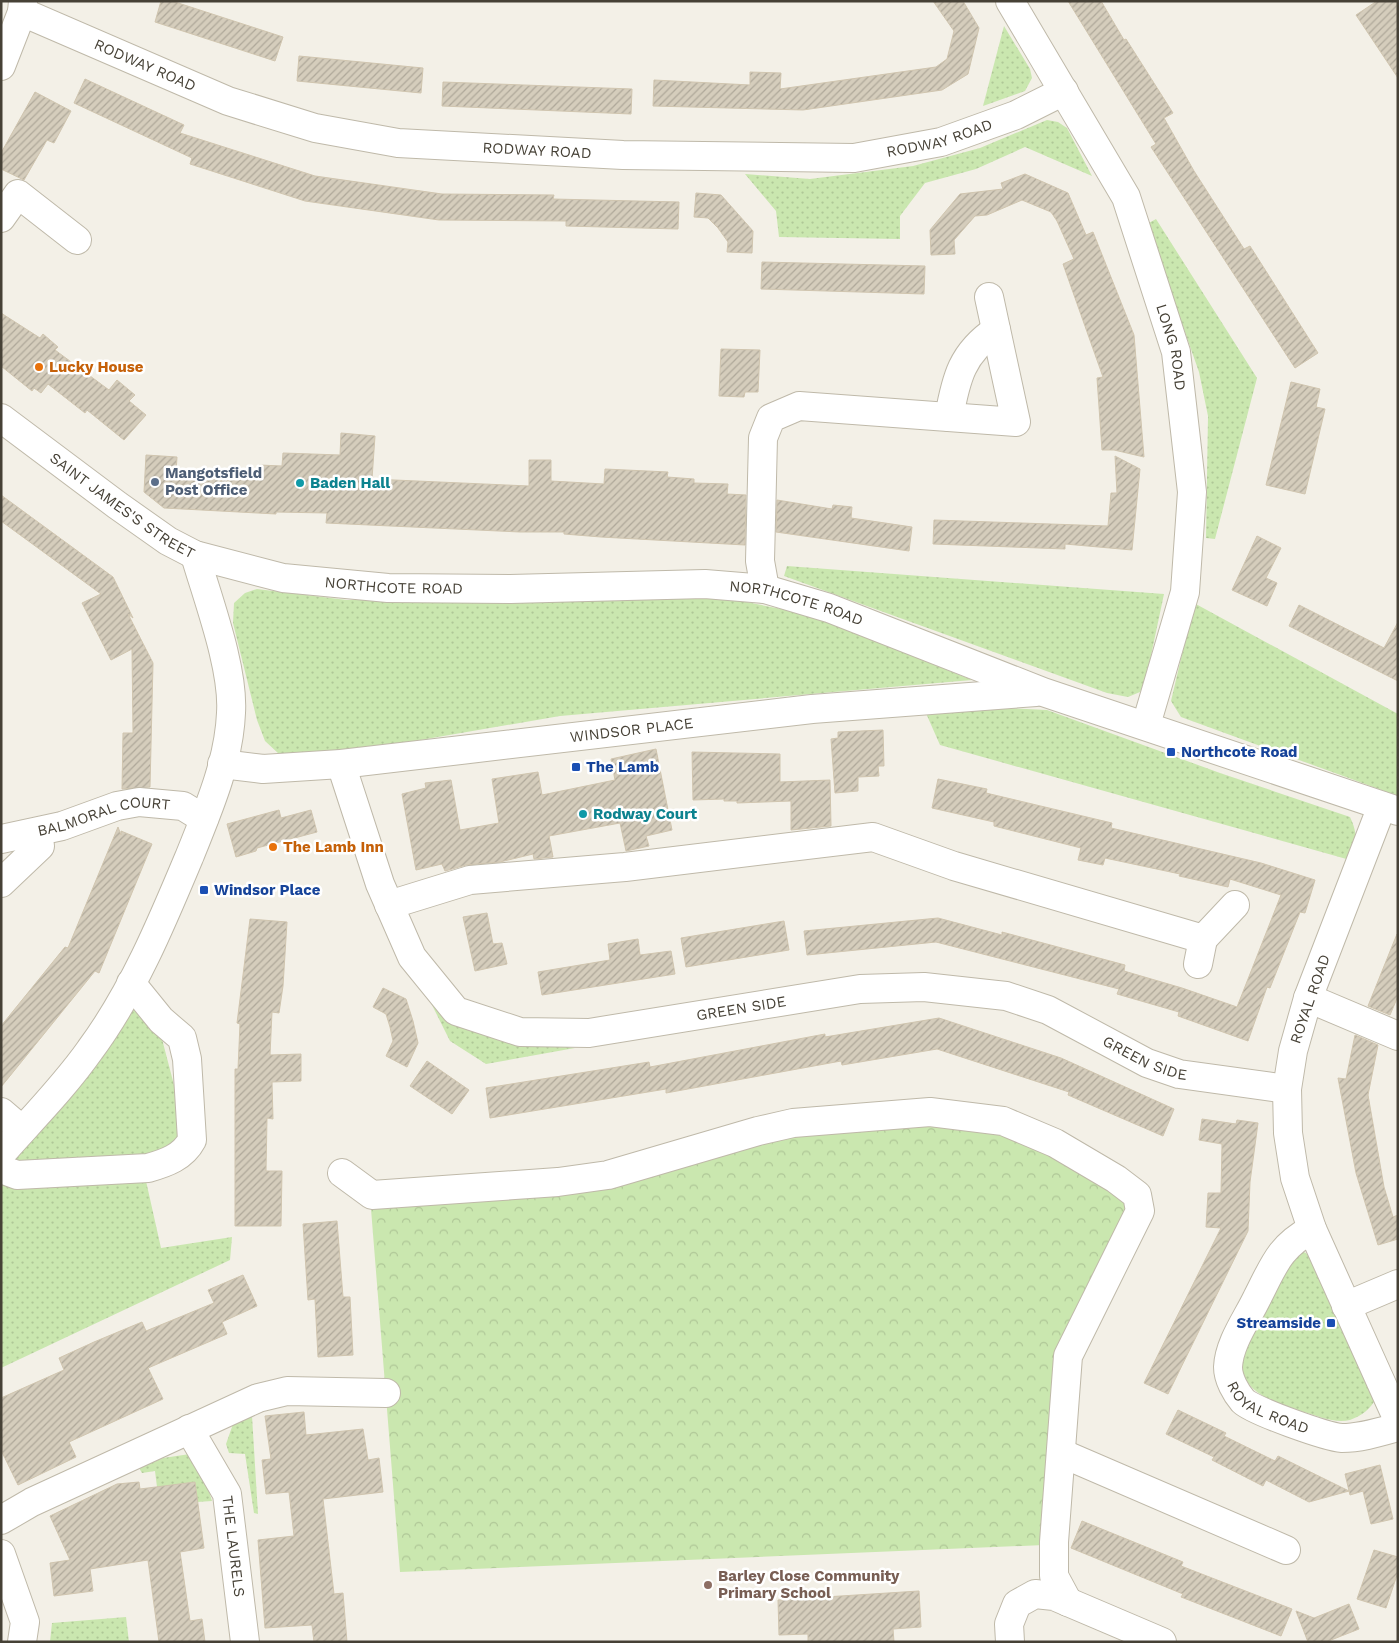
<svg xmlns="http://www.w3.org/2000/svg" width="1399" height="1643" font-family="'Work Sans',sans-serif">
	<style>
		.grass { fill: url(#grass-dots) }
		.park { fill: url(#park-crowns) }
		.building { fill: url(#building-hatch); stroke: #d0c5af }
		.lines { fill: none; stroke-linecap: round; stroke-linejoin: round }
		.minor-casing { stroke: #bfb9a9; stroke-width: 30 }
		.minor { stroke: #fff; stroke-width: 28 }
		.food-dot { fill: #e8710a; stroke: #fff; stroke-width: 2 }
		.service-dot { fill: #5c6f8a; stroke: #fff; stroke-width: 2 }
		.culture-dot { fill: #0f9aa8; stroke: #fff; stroke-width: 2 }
		.transit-dot { fill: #1a4fb4; stroke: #fff; stroke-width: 2 }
		.education-dot { fill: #8d6e63; stroke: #fff; stroke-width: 2 }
		.labels { text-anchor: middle; stroke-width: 5; stroke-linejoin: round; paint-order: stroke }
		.street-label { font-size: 15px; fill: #464136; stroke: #fff }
		.food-label { font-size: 15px; font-weight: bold; fill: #c56008; stroke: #fff; text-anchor: start }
		.service-label { font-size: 15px; font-weight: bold; fill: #4e5e75; stroke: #fff; text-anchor: start }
		.culture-label { font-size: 15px; font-weight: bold; fill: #0d838f; stroke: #fff; text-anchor: start }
		.transit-label { font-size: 15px; font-weight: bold; fill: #164399; stroke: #fff; text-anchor: start }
		.education-label { font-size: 15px; font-weight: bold; fill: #785e54; stroke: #fff; text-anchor: start }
	</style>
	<defs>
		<pattern id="grass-dots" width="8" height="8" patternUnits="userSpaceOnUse" patternTransform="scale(1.25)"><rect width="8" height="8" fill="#cae7af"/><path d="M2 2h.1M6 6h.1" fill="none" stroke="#afc797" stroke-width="1.8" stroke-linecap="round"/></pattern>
		<pattern id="park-crowns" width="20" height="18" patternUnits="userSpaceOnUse" patternTransform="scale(1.25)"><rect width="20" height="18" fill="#cae7af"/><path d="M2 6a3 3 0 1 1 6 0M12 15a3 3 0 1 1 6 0" fill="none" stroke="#afc797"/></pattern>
		<pattern id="building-hatch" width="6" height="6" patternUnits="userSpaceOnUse" patternTransform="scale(1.25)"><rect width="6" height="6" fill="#d5cdbc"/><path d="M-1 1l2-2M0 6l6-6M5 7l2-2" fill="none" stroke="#afa89a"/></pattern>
	</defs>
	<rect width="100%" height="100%" fill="#f3f0e7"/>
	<g class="grass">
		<path d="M1004,26L1030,69L1032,78L1025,91L983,106Z"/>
		<path d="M1047,120L1058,122L1067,128L1092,176L1025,147L976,169L925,183L900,216V239L779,237L776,211L745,174L810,179L913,166L980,148Z"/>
		<path d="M1156,219L1257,378L1215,539L1206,538L1208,416L1199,372L1147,224Z"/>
		<path d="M787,566L1164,594L1146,679L1140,692L1128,697L1107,693L784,576Z"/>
		<path d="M257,589L347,600L716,596L811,615L972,680L560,716L357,751L315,757L279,754L265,741L257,720L233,623L234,603L245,593Z"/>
		<path d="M1194,603L1398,714V796L1181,717L1171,701Z"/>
		<path d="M1005,708L1047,710L1220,773L1350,817C1358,834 1357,843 1350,860L940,745L925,711Z"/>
		<path d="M420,981L504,1040L575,1048L486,1064L450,1041Z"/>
		<path d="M134,996L162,1039L179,1104L180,1147L146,1181L161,1248L232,1237L230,1260L1,1368V1170L99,1061Z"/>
		<path d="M1299,1250L1306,1253L1311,1259L1376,1398C1371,1409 1361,1416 1350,1420C1335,1424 1318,1416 1304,1412C1272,1401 1232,1392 1244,1348L1288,1258Z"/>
		<path d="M252,1416L258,1514L254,1513L245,1454L229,1453L226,1444L233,1424Z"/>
		<path d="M190,1454L203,1472L212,1501L197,1502L157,1487L155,1471L142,1473L139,1468L163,1458Z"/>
		<path d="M126,1617L129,1642H50L52,1623Z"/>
	</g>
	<path class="park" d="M938,1118L1022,1136L1137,1202L1066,1341L1044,1545L400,1572L371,1209L400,1201L769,1135Z"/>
	<g class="building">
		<path d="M161,1H172L283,37L275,61L155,22Z"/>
		<path d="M933,1H963L979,28L968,74L942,90L803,110L653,106L654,80L750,85V72L781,73L780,89L936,67L947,59L954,31Z"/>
		<path d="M1068,1H1101L1124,40L1126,39L1173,113L1164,118L1194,171L1244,249L1250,246L1318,353L1295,368L1151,147L1156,144Z"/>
		<path d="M1377,1H1398V78L1356,15Z"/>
		<path d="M299,56L423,68L421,93L297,81Z"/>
		<path d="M85,79L184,125L180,133L315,176L442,194L554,195L553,199L679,202L678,229L566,226V221L439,220L305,201L190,164L192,158L74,103Z"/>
		<path d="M443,82L632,89L631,114L442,106Z"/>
		<path d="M35,92L71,111L54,143L47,140L24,180L1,169V153Z"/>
		<path d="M1025,174L1068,193L1086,235L1093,232L1134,335L1144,457L1114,450H1102L1097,378L1103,377L1063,264L1074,259L1057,221L1051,212L1022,200L987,215L975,216L954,240L955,254L931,255L930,230L960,194L1003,189L1001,183Z"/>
		<path d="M696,193L721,195L753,231L752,253L727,252L728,242L718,228L708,218L694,217Z"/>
		<path d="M762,262L925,266L924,294L761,289Z"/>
		<path d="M1,313L40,338L43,334L58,347L55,350L109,390L117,380L135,395L129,401L146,415L124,440L87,410L85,413L48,384L41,393L34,388L32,391L1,366Z"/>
		<path d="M721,349L760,350L758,392H745L744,397L719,396Z"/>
		<path d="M1291,382L1320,389L1316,407L1325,409L1305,494L1266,485Z"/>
		<path d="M341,433L375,436L372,479L529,486V460H551V481L604,484L605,469L668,472L667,477L694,479V483L728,484L727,494L746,495L745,545L601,537L564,534V532H520L326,523L327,513L276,512V514L164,508L144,492L146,455L177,457L176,472L241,478V473L259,474V465L282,466L283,453L340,455Z"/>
		<path d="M1115,456L1140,469L1132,550L1065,544V549L933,544L934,520L1108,526L1111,493H1117Z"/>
		<path d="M1,495L113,577L133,618L128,614L153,663L150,787L122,789L123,733H133L132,649L111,660L82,603L101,594L1,521Z"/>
		<path d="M777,500L832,509L833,505L852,507L851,518L912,527L909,551L776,532Z"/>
		<path d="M1257,536L1281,548L1266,578L1277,583L1267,606L1232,590Z"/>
		<path d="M1299,605L1384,648L1398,622V681L1289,626Z"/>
		<path d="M883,730L884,766H878L879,776L858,777V791L835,793L831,739L838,738V732Z"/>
		<path d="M656,749L672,830L646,836L649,846L626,851L620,823L549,836L553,857L534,859L533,854L500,862L466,865L445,871L442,864L416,870L402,794L426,788L425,783L451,780L460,830L499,823L492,779L538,772L542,795L615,780L611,759Z"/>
		<path d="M692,752L780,754V782L830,780L831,826L791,830V801L737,803V801H724V799L693,800Z"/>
		<path d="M938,779L987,789L986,793L1112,823L1111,828L1261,863L1315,880L1305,913L1300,912L1270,988L1267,987L1248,1041L1178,1016L1179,1012L1117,994L1119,989L936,942L807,955L804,931L938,918L1002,935V932L1125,965L1124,971L1182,988L1237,1007L1281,895L1230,879L1228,887L1179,876L1180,874L1105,858L1103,865L1078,860L1081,848L994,826V822L932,808Z"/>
		<path d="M279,810L281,818L311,810L317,832L257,848L256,851L236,857L227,824Z"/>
		<path d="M118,827L121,835V831L152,844L99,973L95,971L1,1087V1026L65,947L68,948Z"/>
		<path d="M487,913L493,944L502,943L507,964L475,971L463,917Z"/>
		<path d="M250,919L287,922L283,986L279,1013L272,1012L270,1055L301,1054V1081L272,1082L273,1119L267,1118L266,1171H282L281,1226H235V1069H238L240,1024L237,1023Z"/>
		<path d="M784,921L789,950L686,967L681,938Z"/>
		<path d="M1397,934L1398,996L1390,1015L1368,1006Z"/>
		<path d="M638,939L640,955L671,951L675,974L542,995L538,972L610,960L608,944Z"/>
		<path d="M383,988L406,999L413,1021L418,1043L407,1067L386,1056L393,1041L390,1027L386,1014L373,1007Z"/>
		<path d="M939,1018L1061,1058L1174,1109L1163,1136L1068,1095L1069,1092L937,1049L842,1065L841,1061L666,1093V1089L490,1118L486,1088L649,1062L650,1067L825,1034V1037Z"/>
		<path d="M1355,1035L1378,1045L1368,1095L1384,1187L1393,1217L1398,1215V1239L1378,1245L1356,1173L1338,1078L1346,1079Z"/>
		<path d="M427,1061L469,1090L452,1114L410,1086Z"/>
		<path d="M1202,1119L1236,1124L1237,1120L1258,1123L1250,1182L1248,1231L1168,1394L1144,1383L1221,1228L1206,1227L1208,1193H1221L1222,1144L1199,1140Z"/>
		<path d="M337,1221L343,1297H350L353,1355L318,1357L315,1299L308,1300L303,1224Z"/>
		<path d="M243,1275L257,1306L222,1322L227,1334L148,1368L163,1399L69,1442L76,1457L18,1485L1,1450V1398L64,1370L59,1358L94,1342L142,1322L146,1331L214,1303L208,1290Z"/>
		<path d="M1178,1410L1226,1433L1224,1436L1275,1461L1278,1456L1349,1491L1309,1502L1266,1480L1263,1486L1212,1460L1214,1457L1166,1434Z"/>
		<path d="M304,1412L306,1435L363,1429L368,1460L379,1458L383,1492L323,1499L334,1594L343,1593L347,1642H314L312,1625L265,1628L258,1540L294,1536L289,1492L266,1494L262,1460L271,1459L265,1416Z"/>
		<path d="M1380,1465L1393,1519L1371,1524L1363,1491L1350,1495L1345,1474Z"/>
		<path d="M139,1482L140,1489L195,1482L204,1548L180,1552L190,1621L202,1619L205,1642H159L148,1560L90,1569L93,1591L54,1596L50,1563L70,1560L50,1516L117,1484Z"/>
		<path d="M1082,1521L1183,1562L1181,1566L1292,1609L1281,1636L1181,1597L1183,1594L1071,1548Z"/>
		<path d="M1374,1550L1398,1557V1572L1386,1608L1357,1599Z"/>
		<path d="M919,1591L921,1627L893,1629L894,1642H808V1634L779,1635L778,1600Z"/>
		<path d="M1349,1604L1359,1629L1326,1642H1308L1296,1611L1314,1618Z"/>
	</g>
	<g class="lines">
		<defs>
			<g id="minor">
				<path id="s1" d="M1010,1L1126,197L1176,352L1192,492L1185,592L1146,725"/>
				<path id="s2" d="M22,12L228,101L315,128L398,143L623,155L854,158L941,142L1016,115L1064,91"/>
				<path d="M1,66L22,12L23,1"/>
				<path d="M1,218L18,194L77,240"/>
				<path d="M949,417C956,378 962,353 996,330"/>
				<path id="s3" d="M1,418L117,505L168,541L195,555L283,578L388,588L510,589L705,584L765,589L829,608L1043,692L1398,811"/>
				<path d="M765,589L760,561L763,438L771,418L799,406L1016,422L989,297"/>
				<path id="s4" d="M222,764L263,769L341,764L812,709L1036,692"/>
				<path id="s5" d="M341,764L380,884L412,957L456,1011L520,1032L589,1033L860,989L924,987L1006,996L1048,1010L1147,1063L1179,1074L1287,1089"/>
				<path d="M1382,806L1308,998L1293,1051L1287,1089L1288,1133L1295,1178L1312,1229L1398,1420"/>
				<path id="s6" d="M1,839L62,826L117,806L139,802L183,806L204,819"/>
				<path d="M1,883L40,846"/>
				<path d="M389,905L470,880L625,867L873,837L954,866L1203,939L1235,905"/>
				<path d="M1198,964L1203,939"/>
				<path d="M1308,998L1398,1036"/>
				<path d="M1,1112L22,1130"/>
				<path d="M1,1154C31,1120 64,1087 90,1050C133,992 162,922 190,855C208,810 229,762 231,713C234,668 208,600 195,555"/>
				<path d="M1,1169L17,1175L148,1168C166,1163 183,1157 192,1140L187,1059L182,1038L161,1020L131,983"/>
				<path d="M342,1173L372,1195L558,1182L608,1175L758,1131L793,1123L930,1112L1003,1121L1055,1143L1116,1179L1137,1195L1140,1211L1068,1356L1054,1542V1576L1068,1602"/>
				<path id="s7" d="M1312,1229C1279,1247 1274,1265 1257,1298C1247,1319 1229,1343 1228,1367C1228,1379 1236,1393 1243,1401C1253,1411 1327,1437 1342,1438C1361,1438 1380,1432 1398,1427"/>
				<path d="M1346,1306L1398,1284"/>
				<path id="s8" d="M189,1429L227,1494L245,1642"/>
				<path d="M1061,1453L1286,1550"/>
				<path d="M1,1520L32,1502L258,1398L287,1391L386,1393"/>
				<path d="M1,1554L25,1622L22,1642"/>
				<path d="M1010,1642L1009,1624L1017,1604L1035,1594L1054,1596L1162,1642"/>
			</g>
		</defs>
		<use href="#minor" class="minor-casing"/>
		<use href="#minor" class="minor"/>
	</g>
	<g class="food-dot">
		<circle cx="39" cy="367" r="5"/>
		<circle cx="273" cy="847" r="5"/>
	</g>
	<circle class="service-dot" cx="155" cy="482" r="5"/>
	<g class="culture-dot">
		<circle cx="300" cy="483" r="5"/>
		<circle cx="583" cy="814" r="5"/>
	</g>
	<g class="transit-dot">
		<rect x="1166" y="747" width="10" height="10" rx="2.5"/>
		<rect x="571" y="762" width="10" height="10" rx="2.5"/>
		<rect x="199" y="885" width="10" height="10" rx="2.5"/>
		<rect x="1326" y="1318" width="10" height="10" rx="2.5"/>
	</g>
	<circle class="education-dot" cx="708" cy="1585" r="5"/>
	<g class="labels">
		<g class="street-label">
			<text dy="5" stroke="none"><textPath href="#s2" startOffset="134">RODWAY ROAD</textPath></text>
			<text dy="5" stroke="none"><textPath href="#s2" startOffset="944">RODWAY ROAD</textPath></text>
			<text dy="5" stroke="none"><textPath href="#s2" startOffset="539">RODWAY ROAD</textPath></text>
			<text dy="5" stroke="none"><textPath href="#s1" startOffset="385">LONG ROAD</textPath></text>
			<text dy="5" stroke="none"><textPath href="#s3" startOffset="150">SAINT JAMES'S STREET</textPath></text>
			<text dy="5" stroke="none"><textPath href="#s3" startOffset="440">NORTHCOTE ROAD</textPath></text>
			<text dy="5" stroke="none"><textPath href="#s3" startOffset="845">NORTHCOTE ROAD</textPath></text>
			<text dy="5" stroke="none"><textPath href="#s4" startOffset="412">WINDSOR PLACE</textPath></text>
			<text dy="5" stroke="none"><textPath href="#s6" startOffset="106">BALMORAL COURT</textPath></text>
			<text transform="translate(1310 999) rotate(-71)" y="5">ROYAL ROAD</text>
			<text dy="5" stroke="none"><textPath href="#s5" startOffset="566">GREEN SIDE</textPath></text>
			<text dy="5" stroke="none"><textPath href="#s5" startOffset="986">GREEN SIDE</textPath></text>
			<text dy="5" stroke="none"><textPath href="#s7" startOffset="228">ROYAL ROAD</textPath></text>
			<text dy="5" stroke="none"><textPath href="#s8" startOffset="128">THE LAURELS</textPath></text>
		</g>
		<g class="food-label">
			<text x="49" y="372">Lucky House</text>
			<text x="283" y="852">The Lamb Inn</text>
		</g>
		<g class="service-label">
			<text x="165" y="478">Mangotsfield<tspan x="165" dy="17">Post Office</tspan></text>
		</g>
		<g class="culture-label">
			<text x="310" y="488">Baden Hall</text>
			<text x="593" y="819">Rodway Court</text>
		</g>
		<g class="transit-label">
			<text x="1181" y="757">Northcote Road</text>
			<text x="586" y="772">The Lamb</text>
			<text x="214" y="895">Windsor Place</text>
			<text x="1321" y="1328" text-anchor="end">Streamside</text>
		</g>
		<g class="education-label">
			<text x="718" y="1581">Barley Close Community<tspan x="718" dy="17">Primary School</tspan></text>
		</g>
	</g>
	<rect width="1399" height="1643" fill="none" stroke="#464136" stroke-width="5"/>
</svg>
